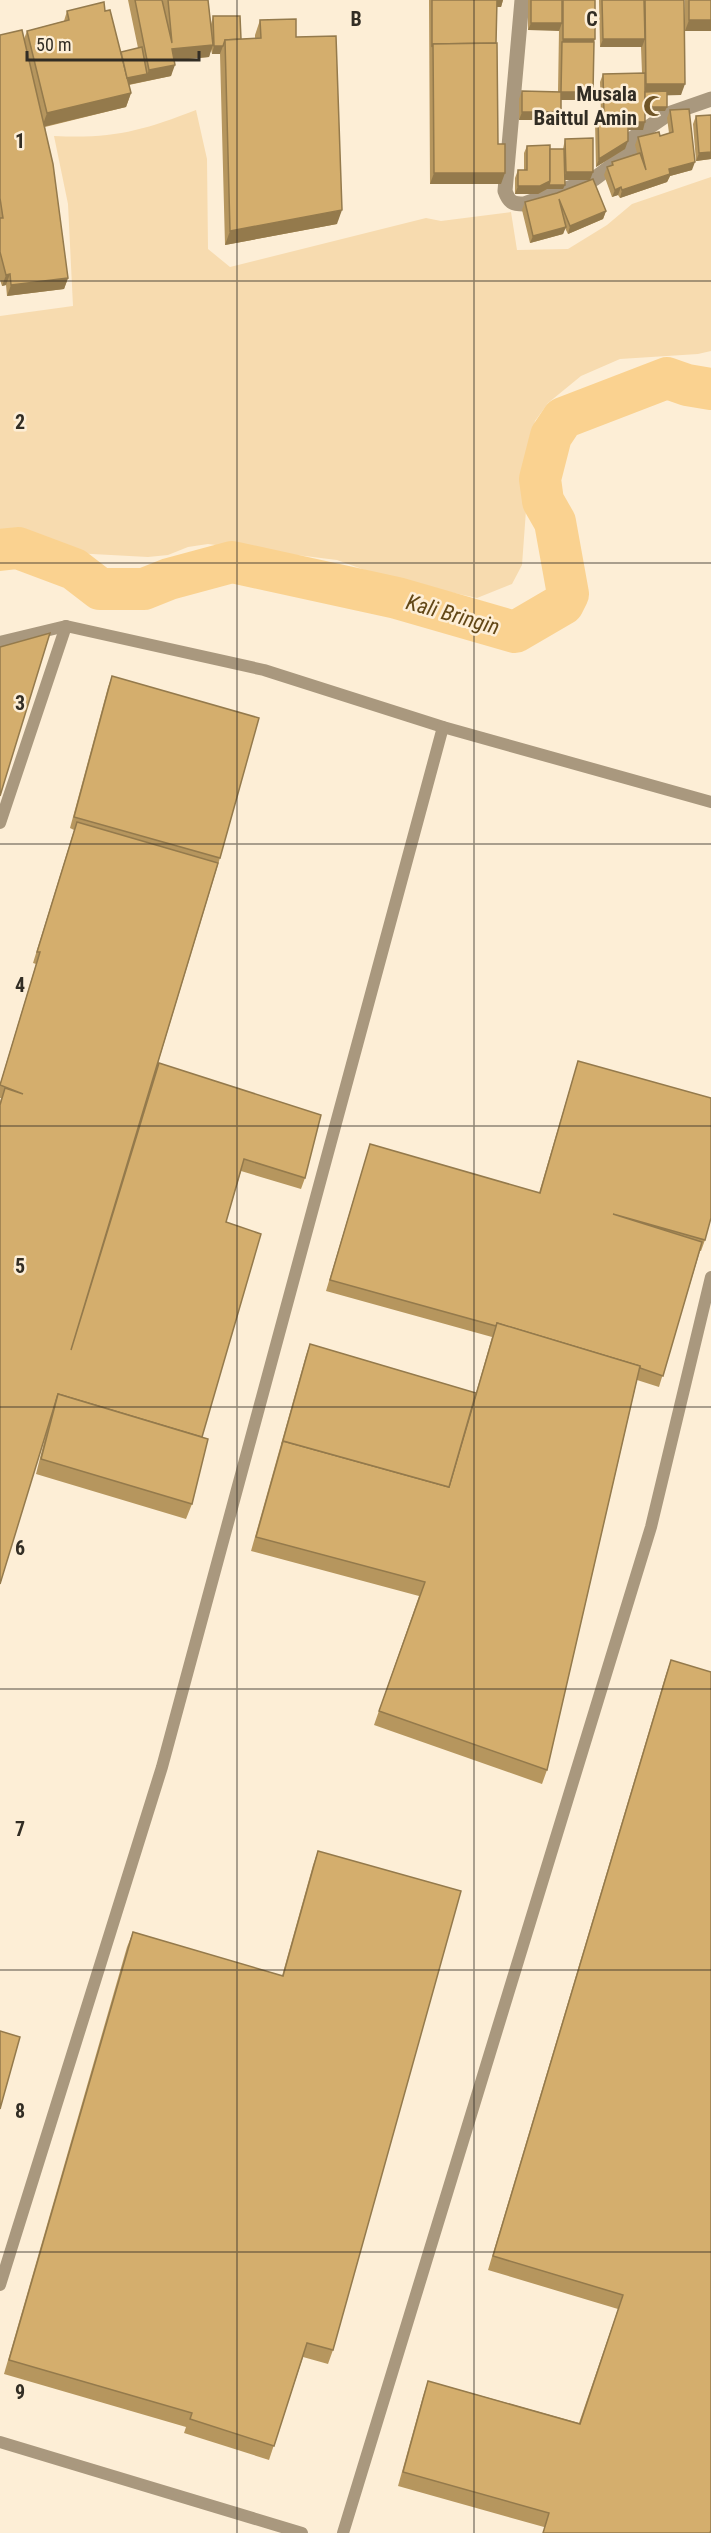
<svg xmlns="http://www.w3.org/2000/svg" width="711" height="2533" font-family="'Roboto Condensed',sans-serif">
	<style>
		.green { fill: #f7dbaf }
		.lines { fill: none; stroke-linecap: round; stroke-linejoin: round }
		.river { stroke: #fad290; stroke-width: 42 }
		.lane { stroke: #a9987e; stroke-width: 12 }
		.street { stroke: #a9987e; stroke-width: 15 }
		.wall { fill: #b6965e }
		.shaded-wall { fill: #947a4c }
		.building { fill: #d4ae6d; stroke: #947a4c; stroke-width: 1.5 }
		.grid { fill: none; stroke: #322d24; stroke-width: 1.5; stroke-opacity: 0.55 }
		.labels { text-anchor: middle; stroke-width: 5; stroke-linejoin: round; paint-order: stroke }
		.poi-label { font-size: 21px; font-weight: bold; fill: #322d24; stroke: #fdeed6; text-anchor: end }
		.water-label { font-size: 22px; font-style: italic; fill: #624716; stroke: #fdeed6 }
		.grid-label { font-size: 20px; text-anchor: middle; font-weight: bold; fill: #322d24; stroke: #fdeed6; stroke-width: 5; stroke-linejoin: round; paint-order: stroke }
	</style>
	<rect width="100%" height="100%" fill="#fdeed6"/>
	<path class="green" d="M196,110L207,159L208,249L230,267L426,218L441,221L511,212L517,250L568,249L607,225L632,204L711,177V351L698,354L620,359L581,376L548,403L535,421L531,442L522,565L512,584L477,598L387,578L337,560L208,544L188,547L168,555L148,557L74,553L35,534L0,531V316L73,306L68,204L54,136C112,139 142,131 196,110Z"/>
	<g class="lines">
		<path class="river" d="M0,550L18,548L74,569L100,589H144L169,579L232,562L397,598L515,632L563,604L568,594L555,522L543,501L540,479L551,436L563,418L667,378L687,385L711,389"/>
		<g class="lane">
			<path d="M0,642L66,626"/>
			<path d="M0,823L66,626L264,670L443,727L711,802"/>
			<path d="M0,2285L162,1767L443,727"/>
			<path d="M0,2442L302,2533"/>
			<path d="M343,2533L651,1527L711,1277"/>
		</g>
		<path class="street" d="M522,0L505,191C509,202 512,204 524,204L594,179L630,152V140L668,114L711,99"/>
	</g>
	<g class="wall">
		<path d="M128,0H162L163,5V0H208L211,24L213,16L241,39L255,38V35L260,20L296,37L337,224L225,245L220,54H212L211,49L209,57L174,60L171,76L129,85L131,93L126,107L45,127L68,278L64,289L7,296L6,285L2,286L0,280V35L24,39L27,31L64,21L67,11H105L121,52L138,48Z"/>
		<path d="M429,0H503L501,7H497L496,43L498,144L501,184H430Z"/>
		<path d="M528,0H595L593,92L590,100H561V112L558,120H519V99L522,91L558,92L559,30H528Z"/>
		<path d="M599,0H684L681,95H667L665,111H645L643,130H628L625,149L596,167L595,122L598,115H601L600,82L603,74L642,73L641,47H600Z"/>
		<rect x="685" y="0" width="26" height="31"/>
		<path d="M670,110L692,170L670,176L667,182L620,198L618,195L612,197L604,175L607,167L611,165L612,162L637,153L635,145L638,137L660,136L669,133L667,118Z"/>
		<path d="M696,116L711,159L696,161L693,124Z"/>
		<path d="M565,139L590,180L606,211L603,219L568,234L565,228L563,234L530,243L522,210L525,202L557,193L590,180H565L563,189H547L538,194H515V178L518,170H524V153L527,146L550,149H563Z"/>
		<path d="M112,676L220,858L102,1248L159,1063L305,1178L301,1189L241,1171L226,1222L202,1437L192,1504L186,1519L36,1474L49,1422L0,1584V1102L1,1098H0V1084L36,964L33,963L74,830L70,828L108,687Z"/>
		<path d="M578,1061L705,1240L701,1251H700L659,1387L637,1380L547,1770L542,1784L374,1725L419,1596L251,1551L306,1355L310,1344L476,1393L492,1337L326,1291L370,1144L539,1193Z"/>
		<path d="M671,1660L711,2530L544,2527L398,2486L423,2396L428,2381L579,2423L618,2309L488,2270L666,1674Z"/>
		<path d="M318,1851L333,2350L328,2364L303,2357L269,2460L184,2433L186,2427L4,2374L127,1947L133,1932L282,1976L313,1865Z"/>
	</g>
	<g class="shaded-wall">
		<path d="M497,0H503L501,7H494Z"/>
		<path d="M689,20H711V31H685Z"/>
		<path d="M531,23H562L559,31L528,30Z"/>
		<path d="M563,39H595L591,50L562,42L559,50Z"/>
		<path d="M603,39H645L642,47H600Z"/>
		<path d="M213,45L209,57L168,61L172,49Z"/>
		<path d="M214,46H223L220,54H212Z"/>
		<path d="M175,65L171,76L122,86L125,78L147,74L149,70Z"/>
		<path d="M646,84H685L681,95L644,96V92Z"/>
		<path d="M561,92H593L590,100H558Z"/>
		<path d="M131,93L126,107L42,127L47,113Z"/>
		<path d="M644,107H667L665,111H643Z"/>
		<path d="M522,112H561L558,120H519Z"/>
		<path d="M628,122H645L643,130H625Z"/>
		<path d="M628,141L625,149L596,167L599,159Z"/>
		<path d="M711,152V159L696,161L699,153Z"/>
		<path d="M695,162L692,170L670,176L667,182L620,198L622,190L669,169Z"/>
		<path d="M566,172H593L590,180H563Z"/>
		<path d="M434,173H505L501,184H430Z"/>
		<path d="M550,181L565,185L563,189H547L538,194H515L518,186Z"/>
		<path d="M621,187L618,195L612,197L615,190Z"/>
		<path d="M342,210L337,224L225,245L230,231Z"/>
		<path d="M606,211L603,219L568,234L570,226Z"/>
		<path d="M566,227L563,234L530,243L533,236Z"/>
		<path d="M10,274L6,285L2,286L6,275Z"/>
		<path d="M68,278L64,289L7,296L11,285Z"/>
	</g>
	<g class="building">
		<path d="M135,0H162L172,43L168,0H208L213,45L172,49L175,65L149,70Z"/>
		<path d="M432,0H497L496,43L433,44L432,47Z"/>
		<rect x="531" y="0" width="31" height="23"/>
		<rect x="563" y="0" width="32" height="39"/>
		<path d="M602,0H644L645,39H603Z"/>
		<path d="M645,0H684L685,84H646Z"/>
		<rect x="689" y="0" width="22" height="20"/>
		<path d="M104,2L105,11L110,10L131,93L47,113L27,31L69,20L67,11Z"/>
		<path d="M213,16H240L241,39L225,40L223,46H214Z"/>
		<path d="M296,19V37L336,36L342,210L230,231L225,40L261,38L260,20Z"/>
		<path d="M22,30L53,164L68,278L11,285L10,274L6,275L0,252V218H3L0,198V35Z"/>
		<path d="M562,42H594L593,92H561Z"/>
		<path d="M497,43L498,144H505V173H434L433,44Z"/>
		<path d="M142,47L147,74L127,78L121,52Z"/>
		<path d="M645,73V122H628V141L599,159L598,115H604L603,74Z"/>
		<path d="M522,91L561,92V112H522Z"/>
		<path d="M667,91V107H645V92Z"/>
		<path d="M689,109L695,162L669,169L670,174L622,190L621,187L615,190L607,167L613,165L612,162L640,153L646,170L638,137L659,132L660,136L673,132L670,110Z"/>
		<path d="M711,115V152L699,153L696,116Z"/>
		<path d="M593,138V172H566L565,139Z"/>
		<path d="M550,145V181L540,186H518V170H527V146Z"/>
		<path d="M550,149H564L565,185H549L550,181Z"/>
		<path d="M593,179L606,211L570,226L559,199L566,227L533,236L525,202L557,193Z"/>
		<path d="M50,633L0,796V647Z"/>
		<path d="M112,676L259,718L220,858L74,817Z"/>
		<path d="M77,822L218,863L71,1350L159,1063L321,1115L305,1178L244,1159L226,1222L261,1234L202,1437L58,1394L0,1584V1105L5,1088L23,1094L0,1085L40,952H37Z"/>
		<path d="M578,1061L711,1098V1218L705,1240L613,1214L702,1242L663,1376L640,1368V1366L497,1323L496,1326L330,1280L370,1144L540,1193Z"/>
		<path d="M497,1323L640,1366L547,1770L379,1711L425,1582L256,1537L283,1441L449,1487Z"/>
		<path d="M310,1344L476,1393L449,1487L283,1441L282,1444Z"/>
		<path d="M58,1394L208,1439L192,1504L41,1459Z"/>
		<path d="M671,1660L711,1672V2530L710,2533H543L549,2513L403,2472L428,2381L580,2424L623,2295L493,2256Z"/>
		<path d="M318,1851L461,1891L333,2350L307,2343L274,2446L190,2419L192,2413L9,2360L133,1932L283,1976Z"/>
		<path d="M0,2031L20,2037L0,2109Z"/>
	</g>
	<path class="grid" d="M237,0V2533M474,0V2533M0,281H711M0,563H711M0,844H711M0,1126H711M0,1407H711M0,1689H711M0,1970H711M0,2252H711"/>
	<defs>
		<symbol id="mosque-bare" viewBox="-9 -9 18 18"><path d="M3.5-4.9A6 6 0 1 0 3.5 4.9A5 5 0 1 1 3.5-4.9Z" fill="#705527" stroke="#fdeed6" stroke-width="2.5" paint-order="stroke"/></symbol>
	</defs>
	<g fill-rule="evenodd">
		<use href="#mosque-bare" x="639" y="91" width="30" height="30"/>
	</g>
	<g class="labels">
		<g class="poi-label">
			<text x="637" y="101">Musala<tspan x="637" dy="24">Baittul Amin</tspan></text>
		</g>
		<g class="water-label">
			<text transform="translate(453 614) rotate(16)" y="8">Kali Bringin</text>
		</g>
	</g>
	<g class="grid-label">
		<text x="356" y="26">B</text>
		<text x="592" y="26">C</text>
		<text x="20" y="148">1</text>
		<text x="20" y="429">2</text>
		<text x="20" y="710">3</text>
		<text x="20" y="992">4</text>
		<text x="20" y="1273">5</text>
		<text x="20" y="1555">6</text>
		<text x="20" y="1836">7</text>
		<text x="20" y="2118">8</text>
		<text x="20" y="2399">9</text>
	</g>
	<path d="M27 51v9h172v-9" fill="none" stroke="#322d24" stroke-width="3"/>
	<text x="36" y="51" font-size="18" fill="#322d24" stroke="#fdeed6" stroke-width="4.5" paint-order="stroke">50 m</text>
</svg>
